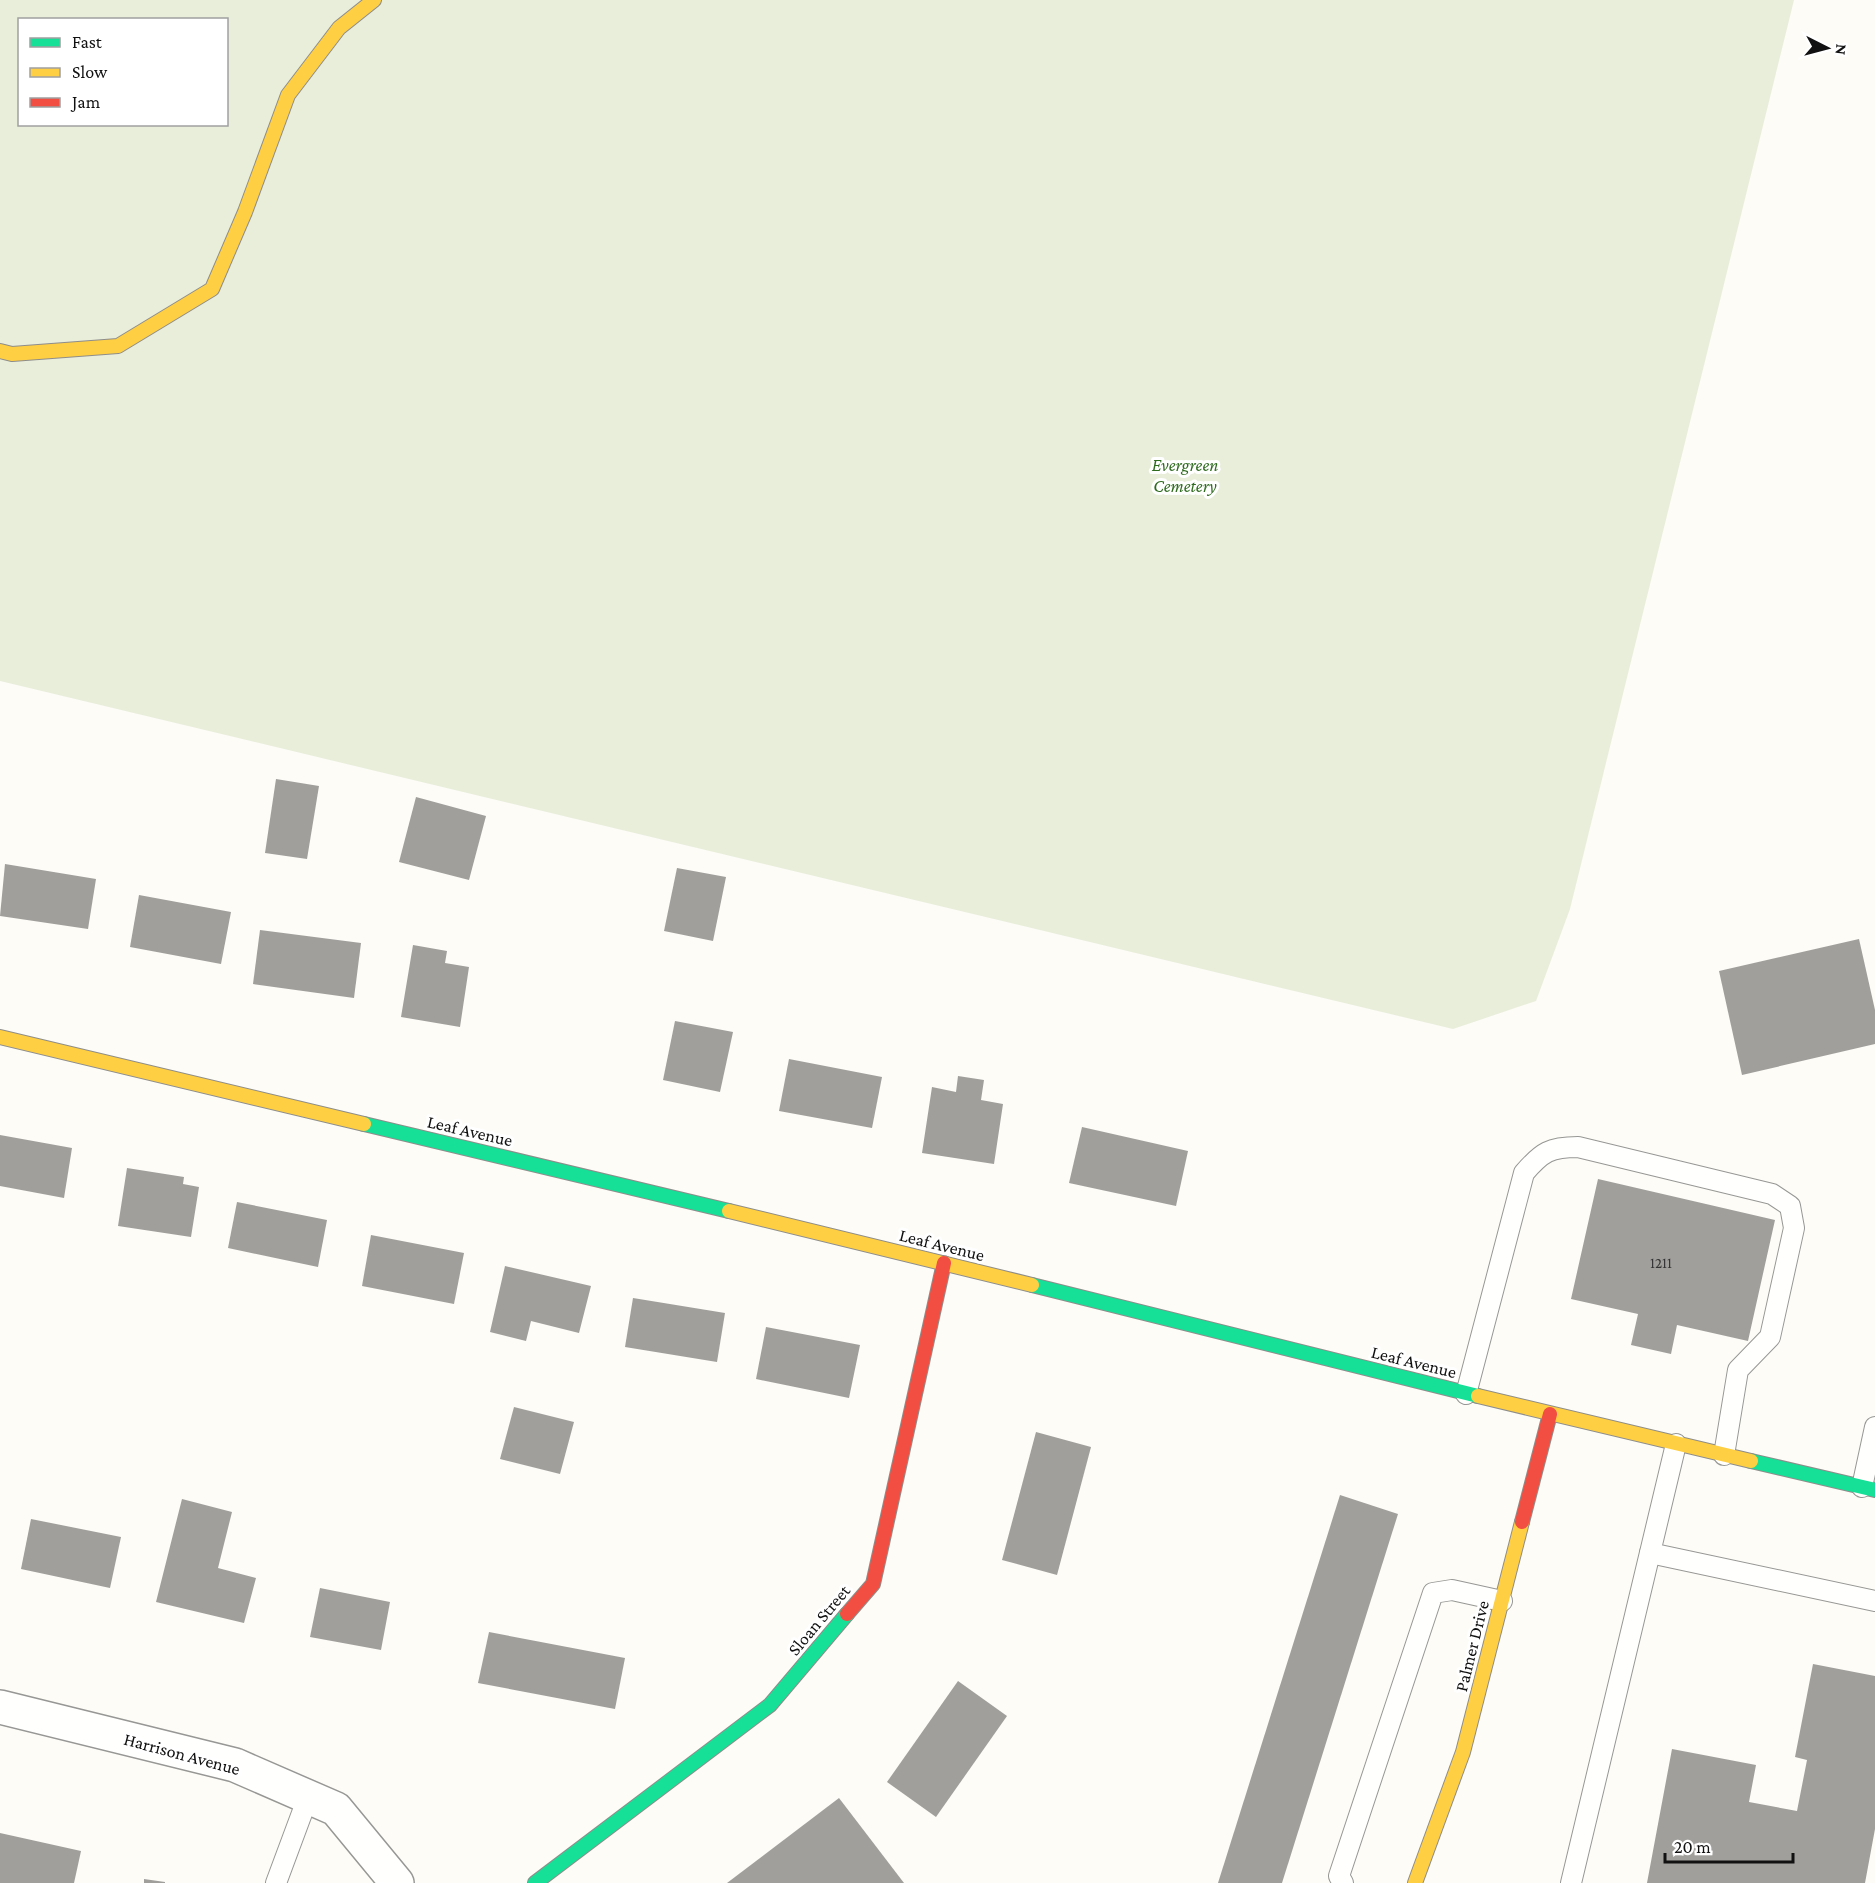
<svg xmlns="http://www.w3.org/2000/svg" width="1875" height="1883" font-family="'Crimson Pro',serif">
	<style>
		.cemetery { fill: #e9eedb; fill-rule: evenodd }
		.building { fill: #a19f9c }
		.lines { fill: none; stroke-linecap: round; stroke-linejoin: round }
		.lane-casing { stroke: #979795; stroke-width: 22 }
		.street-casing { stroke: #979795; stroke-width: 36 }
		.fast-casing { stroke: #8e8d8b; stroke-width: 16 }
		.slow-casing { stroke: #8e8d8b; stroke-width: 16 }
		.jam-casing { stroke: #8e8d8b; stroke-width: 16 }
		.lane { stroke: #fffffe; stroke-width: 20 }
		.street { stroke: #fffffe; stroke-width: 33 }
		.fast { stroke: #16e098; stroke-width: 14 }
		.slow { stroke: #ffcf43; stroke-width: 14 }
		.jam { stroke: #f24e42; stroke-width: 14 }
		.labels { text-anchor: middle; stroke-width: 6; stroke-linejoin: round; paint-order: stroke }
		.number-label { font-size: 15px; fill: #353434 }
		.park-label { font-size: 18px; font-style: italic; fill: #2f6b1f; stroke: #fff }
		.street-label { font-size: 18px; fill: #111; stroke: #fff }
	</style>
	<rect width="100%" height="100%" fill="#fdfcf7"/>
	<path class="cemetery" d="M0,0H1794L1570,909L1536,1001L1453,1029L0,681ZM20,20H226V124H20Z"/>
	<g class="building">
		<path d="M276,779L319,786L307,859L265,853Z"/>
		<path d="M416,797L486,816L469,880L399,862Z"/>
		<path d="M5,864L96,879L88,929L0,916Z"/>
		<path d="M677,868L726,877L713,941L664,931Z"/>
		<path d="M139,895L231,912L221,964L130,947Z"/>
		<path d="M260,930L361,943L354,998L253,984Z"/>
		<path d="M1859,939L1875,1010V1044L1742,1075L1719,971Z"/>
		<path d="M413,945L447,951L445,963L469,967L460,1027L401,1017Z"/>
		<path d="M675,1021L733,1032L720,1092L663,1080Z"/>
		<path d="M789,1059L882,1077L872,1128L779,1111Z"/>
		<path d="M958,1076L984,1080L981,1100L1003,1104L994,1164L922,1153L932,1087L956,1092Z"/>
		<path d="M1082,1127L1188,1151L1176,1206L1069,1183Z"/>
		<path d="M0,1135L72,1148L64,1198L0,1186Z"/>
		<path d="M127,1168L184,1177L183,1184L199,1187L191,1237L118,1226Z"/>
		<path d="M1598,1179L1775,1220L1748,1341L1677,1325L1671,1354L1631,1345L1638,1314L1571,1299Z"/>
		<path d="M237,1202L327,1220L318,1267L228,1248Z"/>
		<path d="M371,1235L464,1253L454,1304L362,1286Z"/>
		<path d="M505,1266L591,1286L579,1333L531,1321L526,1341L490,1332Z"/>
		<path d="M633,1298L725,1313L717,1362L625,1347Z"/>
		<path d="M766,1327L860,1345L849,1398L756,1379Z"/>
		<path d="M514,1407L574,1422L560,1474L500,1459Z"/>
		<path d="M1036,1432L1091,1447L1057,1575L1002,1560Z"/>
		<path d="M1340,1495L1398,1514L1282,1883H1218Z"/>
		<path d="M182,1499L232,1512L218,1568L256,1578L244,1623L156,1602Z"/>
		<path d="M31,1519L121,1537L110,1588L21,1569Z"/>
		<path d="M320,1588L390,1602L381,1650L310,1637Z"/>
		<path d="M489,1632L625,1658L615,1709L478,1683Z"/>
		<path d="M1813,1664L1875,1676V1829L1865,1883H1647L1672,1749L1756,1765L1749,1802L1797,1811L1807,1760L1795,1757Z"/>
		<path d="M958,1681L1007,1716L936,1817L887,1782Z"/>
		<path d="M839,1798L904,1883H727Z"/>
		<path d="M0,1833L81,1851L74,1883H0Z"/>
		<path d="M144,1879L165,1882V1883H144Z"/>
	</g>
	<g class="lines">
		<defs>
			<g id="lane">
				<path d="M1466,1394L1524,1173C1542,1152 1550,1147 1578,1147L1772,1194L1790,1206L1794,1228L1770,1337L1738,1370L1724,1455"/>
				<path d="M1862,1487L1875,1427"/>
				<path d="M1650,1553L1875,1601"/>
				<path d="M276,1883L308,1797"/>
				<path d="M1343,1883L1339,1876L1433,1593L1452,1590L1502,1601"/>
				<path d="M1571,1883L1676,1444"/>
			</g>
			<path id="street" d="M0,1707L235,1765L336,1809L397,1883"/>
			<g id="fast">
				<path d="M364,1124L729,1211"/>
				<path d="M1032,1285L1478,1396"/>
				<path d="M1751,1461L1875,1490"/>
				<path d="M535,1883L770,1705L847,1614"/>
			</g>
			<g id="slow">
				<path d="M0,351L12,354L118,346L212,289L245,212L288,95L339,28L374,0"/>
				<path d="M0,1037L364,1124"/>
				<path d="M729,1211L1032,1285"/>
				<path d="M1478,1396L1751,1461"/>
				<path d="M1415,1883L1463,1752L1522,1522"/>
			</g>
			<g id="jam">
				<path d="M1522,1522L1550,1414"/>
				<path d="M847,1614L873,1584L944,1263"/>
			</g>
		</defs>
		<use href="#lane" class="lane-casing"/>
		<use href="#street" class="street-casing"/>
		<use href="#fast" class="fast-casing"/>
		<use href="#slow" class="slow-casing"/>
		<use href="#jam" class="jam-casing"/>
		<use href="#lane" class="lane"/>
		<use href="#street" class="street"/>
		<use href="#fast" class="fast"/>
		<use href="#slow" class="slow"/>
		<use href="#jam" class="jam"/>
	</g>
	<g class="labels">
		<g class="number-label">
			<text x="1661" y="1268">1211</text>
		</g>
		<g class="park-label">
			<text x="1185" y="471">Evergreen<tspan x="1185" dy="21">Cemetery</tspan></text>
		</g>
		<g class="street-label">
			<text transform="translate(470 1131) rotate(13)" y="6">Leaf Avenue</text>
			<text transform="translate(942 1245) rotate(14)" y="6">Leaf Avenue</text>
			<text transform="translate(1414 1362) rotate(14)" y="6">Leaf Avenue</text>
			<text transform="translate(819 1620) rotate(-50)" y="6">Sloan Street</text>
			<text transform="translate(1472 1646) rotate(-76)" y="6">Palmer Drive</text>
			<text transform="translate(182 1754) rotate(15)" y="6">Harrison Avenue</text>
		</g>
	</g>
	<rect x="18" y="18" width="210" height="108" fill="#ffffff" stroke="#a0a0a0" stroke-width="1.5"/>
	<rect x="30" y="38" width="30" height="9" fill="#16e098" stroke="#a0a0a0" stroke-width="1.5"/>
	<text x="72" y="48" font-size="18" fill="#111111">Fast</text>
	<rect x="30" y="68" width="30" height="9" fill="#ffcf43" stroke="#a0a0a0" stroke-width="1.5"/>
	<text x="72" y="78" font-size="18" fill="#111111">Slow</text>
	<rect x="30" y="98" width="30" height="9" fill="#f24e42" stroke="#a0a0a0" stroke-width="1.5"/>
	<text x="72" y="108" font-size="18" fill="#111111">Jam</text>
	<g transform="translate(1827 48) rotate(96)" stroke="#ffffff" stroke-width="4.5" paint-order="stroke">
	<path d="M0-4.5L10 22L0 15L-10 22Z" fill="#111111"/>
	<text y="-9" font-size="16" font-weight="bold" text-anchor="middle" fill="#111111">N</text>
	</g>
	<path d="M1665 1853v9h128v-9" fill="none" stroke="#111111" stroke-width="3"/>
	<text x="1674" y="1853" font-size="18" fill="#111111" stroke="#ffffff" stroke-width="4.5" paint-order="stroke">20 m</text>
</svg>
